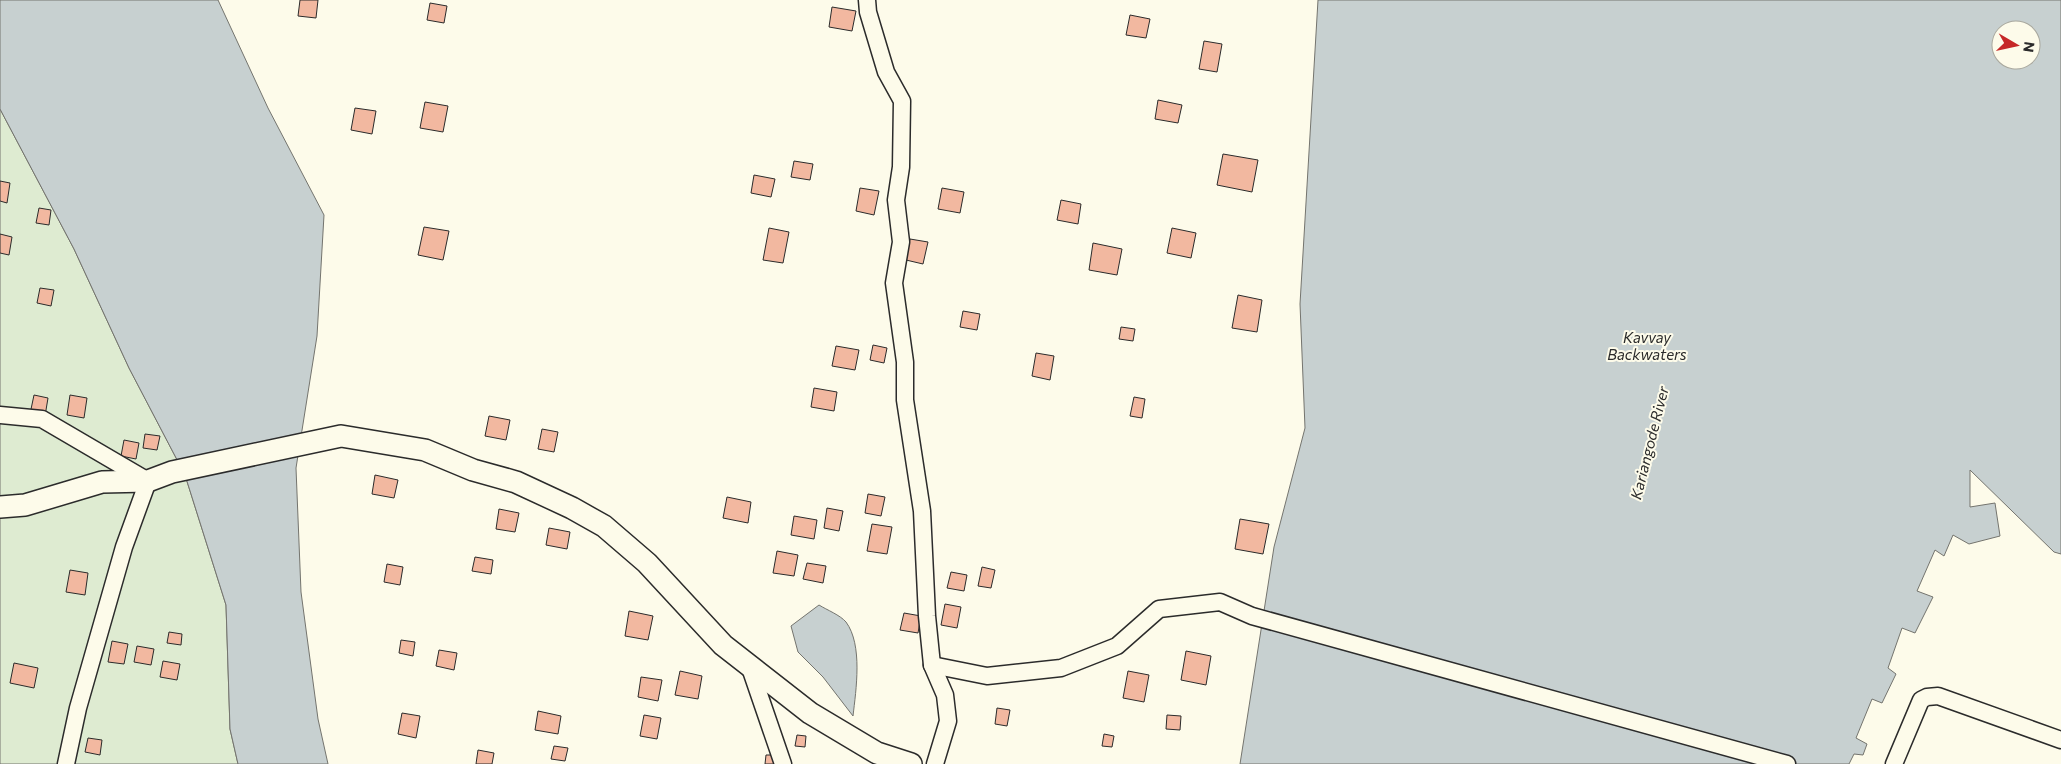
<svg xmlns="http://www.w3.org/2000/svg" width="2061" height="764" font-family="Commissioner,sans-serif">
	<style>
		.green { fill: #deebd1; stroke: #74746e }
		.water { fill: #c7d0d0; stroke: #74746e; fill-rule: evenodd }
		.building { fill: #f2b8a0; stroke: #2b2b2b }
		.lines { fill: none; stroke-linecap: round; stroke-linejoin: round }
		.minor-casing { stroke: #2b2b2b; stroke-width: 19 }
		.major-casing { stroke: #2b2b2b; stroke-width: 24 }
		.minor { stroke: #fdfbea; stroke-width: 16 }
		.major { stroke: #fdfbea; stroke-width: 21 }
		.labels { text-anchor: middle; stroke-width: 4; stroke-linejoin: round; paint-order: stroke }
		.water-label { font-size: 15px; font-style: italic; fill: #2b2b2b; stroke: #fdfbea }
	</style>
	<rect width="100%" height="100%" fill="#fdfbea"/>
	<path class="green" d="M0,109L74,249L129,368L185,475L226,605L230,729L238,764H0Z"/>
	<g class="water">
		<path d="M0,0H218L268,108L324,215L317,336L296,468L301,592L318,719L328,764H238L230,729L226,605L185,475L129,368L74,249L0,109Z"/>
		<path d="M1318,0H2061V554L2054,552L1970,470V507L1995,503L2000,536L1969,544L1953,535L1944,556L1935,550L1917,591L1933,597L1915,633L1902,628L1888,668L1896,674L1882,703L1872,699L1856,738L1867,744L1863,755L1854,754L1849,764H1240L1274,547L1305,428L1300,304ZM2001,30H2031V60H2001Z"/>
		<path d="M819,605C827,610 840,615 846,622C863,645 856,690 853,716L823,677L798,652L791,626Z"/>
	</g>
	<g class="building">
		<path d="M300,0H318L316,18L298,16Z"/>
		<path d="M430,3L447,6L444,23L427,20Z"/>
		<path d="M832,7L856,11L852,31L829,27Z"/>
		<path d="M1130,15L1150,19L1146,38L1126,35Z"/>
		<path d="M1204,41L1222,44L1217,72L1199,69Z"/>
		<path d="M1158,100L1182,105L1178,123L1155,119Z"/>
		<path d="M425,102L448,106L443,132L420,128Z"/>
		<path d="M355,108L376,111L372,134L351,130Z"/>
		<path d="M1223,154L1258,160L1252,192L1217,185Z"/>
		<path d="M794,161L813,164L810,180L791,177Z"/>
		<path d="M754,175L775,179L771,197L751,193Z"/>
		<path d="M0,181L10,183L7,203L0,201Z"/>
		<path d="M860,188L879,191L874,215L856,211Z"/>
		<path d="M942,188L964,192L960,213L938,209Z"/>
		<path d="M1061,200L1081,204L1078,224L1057,220Z"/>
		<path d="M39,208L51,210L49,225L36,223Z"/>
		<path d="M424,227L449,231L443,260L418,255Z"/>
		<path d="M769,228L789,232L783,263L763,260Z"/>
		<path d="M1172,228L1196,233L1191,258L1167,253Z"/>
		<path d="M0,234L12,237L9,255L0,253Z"/>
		<path d="M910,239L928,242L923,264L906,260Z"/>
		<path d="M1093,243L1122,249L1117,275L1089,270Z"/>
		<path d="M40,288L54,290L51,306L37,303Z"/>
		<path d="M1238,295L1262,300L1257,332L1232,328Z"/>
		<path d="M963,311L980,314L977,330L960,327Z"/>
		<path d="M1121,327L1135,329L1133,341L1119,339Z"/>
		<path d="M873,345L887,348L884,363L870,360Z"/>
		<path d="M836,346L859,350L855,370L832,366Z"/>
		<path d="M1036,353L1054,356L1050,380L1032,376Z"/>
		<path d="M814,388L837,392L834,411L811,407Z"/>
		<path d="M34,395L48,398L45,416L30,414Z"/>
		<path d="M70,395L87,398L84,418L67,415Z"/>
		<path d="M1134,397L1145,399L1142,418L1130,416Z"/>
		<path d="M489,416L510,420L506,440L485,436Z"/>
		<path d="M542,429L558,432L554,452L538,449Z"/>
		<path d="M145,434L160,436L157,450L143,448Z"/>
		<path d="M124,440L139,443L136,459L121,456Z"/>
		<path d="M375,475L398,480L394,498L372,494Z"/>
		<path d="M868,494L885,497L881,516L865,513Z"/>
		<path d="M727,497L751,502L748,523L723,518Z"/>
		<path d="M827,508L843,511L839,531L824,528Z"/>
		<path d="M499,509L519,513L515,532L496,529Z"/>
		<path d="M794,516L817,520L814,539L791,535Z"/>
		<path d="M1240,519L1269,524L1263,554L1235,549Z"/>
		<path d="M872,524L892,527L887,554L867,551Z"/>
		<path d="M549,528L570,532L567,549L546,545Z"/>
		<path d="M777,551L798,555L794,576L773,573Z"/>
		<path d="M475,557L493,560L491,574L472,571Z"/>
		<path d="M807,563L826,566L823,583L803,579Z"/>
		<path d="M387,564L403,567L400,585L384,582Z"/>
		<path d="M982,567L995,570L991,588L978,586Z"/>
		<path d="M70,570L88,573L85,595L66,592Z"/>
		<path d="M951,572L967,575L964,591L947,588Z"/>
		<path d="M945,604L961,607L957,628L941,625Z"/>
		<path d="M629,611L653,616L648,640L625,636Z"/>
		<path d="M904,613L921,616L918,633L900,630Z"/>
		<path d="M169,632L182,634L181,645L167,643Z"/>
		<path d="M401,640L415,642L413,656L399,653Z"/>
		<path d="M112,641L128,644L124,664L108,662Z"/>
		<path d="M137,646L154,649L151,665L134,662Z"/>
		<path d="M439,650L457,653L454,670L436,666Z"/>
		<path d="M1186,651L1211,656L1206,685L1181,680Z"/>
		<path d="M163,661L180,664L177,680L160,677Z"/>
		<path d="M14,663L38,668L34,688L10,683Z"/>
		<path d="M680,671L702,676L698,699L675,695Z"/>
		<path d="M1128,671L1149,675L1144,702L1123,698Z"/>
		<path d="M641,677L662,680L658,701L638,697Z"/>
		<path d="M997,708L1010,710L1007,726L995,724Z"/>
		<path d="M538,711L561,716L558,734L535,730Z"/>
		<path d="M402,713L420,716L416,738L398,734Z"/>
		<path d="M644,715L661,718L657,739L640,736Z"/>
		<path d="M1167,715L1181,716L1180,730L1166,729Z"/>
		<path d="M1104,734L1114,736L1112,747L1102,746Z"/>
		<path d="M797,735L806,736L805,747L795,746Z"/>
		<path d="M88,738L102,740L100,755L85,752Z"/>
		<path d="M554,746L568,748L565,761L551,759Z"/>
		<path d="M478,750L494,753L492,764H476Z"/>
		<path d="M766,755H776L775,764H765Z"/>
	</g>
	<g class="lines">
		<defs>
			<g id="minor">
				<path d="M867,0L868,12L886,72L902,101L901,167L896,200L901,242L894,283L905,362V400L922,511L927,616L932,665L945,695L948,721L935,764"/>
				<path d="M0,415L42,419L148,481L124,547L78,708L66,764"/>
				<path d="M749,665L783,764"/>
				<path d="M932,665L987,676L1061,668L1117,646L1159,609L1220,602L1252,616L1787,764"/>
				<path d="M1894,764L1921,700L1927,697L1938,696L2061,740"/>
			</g>
			<path id="major" d="M0,507L25,505L102,482L148,481L172,472L341,436L425,450L473,470L516,482L572,508L604,526L647,563L723,645L810,713L877,753L911,764"/>
		</defs>
		<use href="#minor" class="minor-casing"/>
		<use href="#major" class="major-casing"/>
		<use href="#minor" class="minor"/>
		<use href="#major" class="major"/>
	</g>
	<g class="labels">
		<g class="water-label">
			<text x="1647" y="343">Kavvay<tspan x="1647" dy="17">Backwaters</tspan></text>
			<text transform="translate(1650 443) rotate(-76)" y="5">Kariangode River</text>
		</g>
	</g>
	<g transform="translate(2016 45) rotate(99)"><circle r="24" fill="#fdfbea" stroke="#a9a89e"/>
	<path d="M0-4L9 19L0 12L-9 19Z" fill="#c62828"/>
	<text y="-8" font-size="14" font-weight="bold" text-anchor="middle" fill="#2b2b2b">N</text>
	</g>
</svg>
